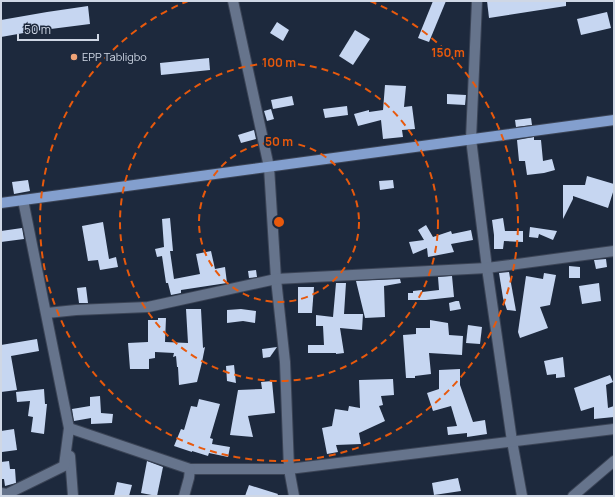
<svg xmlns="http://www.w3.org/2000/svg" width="615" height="497" font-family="Manrope,sans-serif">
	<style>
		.building { fill: #c6d6f1 }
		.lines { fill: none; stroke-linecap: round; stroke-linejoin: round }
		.minor-casing { stroke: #3b4456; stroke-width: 12 }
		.major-casing { stroke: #3b4456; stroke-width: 12 }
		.minor { stroke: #66748c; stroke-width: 10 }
		.major { stroke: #839fce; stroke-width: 10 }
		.ring { fill: none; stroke: #e8590c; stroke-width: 2; stroke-dasharray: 7 5 }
		.poi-dot { fill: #efa377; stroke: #1d293d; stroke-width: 1.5 }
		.labels { text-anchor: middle; stroke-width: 4; stroke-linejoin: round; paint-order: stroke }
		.poi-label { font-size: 11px; fill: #cfd7e5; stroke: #1d293d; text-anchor: start }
		.centre { fill: #e8590c; stroke: #1d293d; stroke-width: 2 }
		.ring-label { font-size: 12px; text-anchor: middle; font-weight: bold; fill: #e8590c; stroke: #1d293d; stroke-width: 4; stroke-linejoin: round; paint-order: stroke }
	</style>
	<rect width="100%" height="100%" fill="#1d293d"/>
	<g class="building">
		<path d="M433,1H446L429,42L418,38Z"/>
		<path d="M487,1H566V6L489,18Z"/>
		<path d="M88,6L90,24L35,31L1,37V20L47,12Z"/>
		<path d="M607,12L611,28L581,35L577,19Z"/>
		<path d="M277,22L289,30L283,41L270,33Z"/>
		<path d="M355,30L370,39L353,65L339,56Z"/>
		<path d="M209,58L210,70L161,75L160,63Z"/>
		<path d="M385,85L406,86L404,107L412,106L415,129L402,130L403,137L383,139L381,120L358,126L354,114L369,110V112L383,110Z"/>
		<path d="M447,94L466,95L465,105L447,104Z"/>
		<path d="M292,96L294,105L273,109L271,100Z"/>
		<path d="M347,106L348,115L325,118L323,109Z"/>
		<path d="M271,109L274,119L267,121L264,111Z"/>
		<path d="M531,118L532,125L516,127L515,120Z"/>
		<path d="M254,130L256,139L241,143L238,135Z"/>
		<path d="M534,137V140H541L543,161L552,159L555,170L544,173L527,175L525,161H519L517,140Z"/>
		<path d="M587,176L614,184V189L608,208L573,196V199L563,219V185H585Z"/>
		<path d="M28,180L30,191L14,194L12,182Z"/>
		<path d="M393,180L394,188L380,190L379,181Z"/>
		<path d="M170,218L173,251H170L174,279L200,274L196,254L211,251L215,269L225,267L227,283L181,290V293L171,295L168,283H166L162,256L157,257L155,249L164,247L162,219Z"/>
		<path d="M503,218L505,231H523V242L504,241L503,249H494V235L492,220Z"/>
		<path d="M103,222L109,259L116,257L118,267L100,270L98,260L88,261L82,226Z"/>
		<path d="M426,225L433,237L451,231L452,234L471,230L473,240L451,244L454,252L428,257L427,248L413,254L409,242L424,240L418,230Z"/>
		<path d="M530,227L557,231L553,240L539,234L538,238L529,237Z"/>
		<path d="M22,228L24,239L1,242V231Z"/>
		<path d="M606,259L607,267L596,269L594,260Z"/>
		<path d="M569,266L580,267V278H569Z"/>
		<path d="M256,270L257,277L249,278L248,271Z"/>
		<path d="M509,272L516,311L507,310L503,298L499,273Z"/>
		<path d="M544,273L556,275L550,305L540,307L548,328L520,338L518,332L526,276L543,279Z"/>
		<path d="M452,276L454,297L426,300H408V293H413V291L422,290V292L439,290L438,277Z"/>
		<path d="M400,279L401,283L384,286L385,317L365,318L356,281Z"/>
		<path d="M336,283H346L344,314H363L362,330L340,328L344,353L336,354V353H308V345H324L323,326H316V315L333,317Z"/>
		<path d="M599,283L601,301L582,304L579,286Z"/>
		<path d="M86,287L88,303H79L77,288Z"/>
		<path d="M298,287H314L312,313H298Z"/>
		<path d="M456,301H459L461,309L450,311L449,303Z"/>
		<path d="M186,309H201L203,348L205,347L202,362L197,382L179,385L178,367H177L176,356L173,357L174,353L155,352V358L149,359V369H130L128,343L148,342V320H158V318H166L165,342L188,343Z"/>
		<path d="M241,309L256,311L255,323L243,321L227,323V310Z"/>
		<path d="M430,320L448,323L449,335L463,336L462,355L429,353L431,374L415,376V378H406L403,335L416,334V328H430Z"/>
		<path d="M468,325L482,327L480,344L466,343Z"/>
		<path d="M37,339L39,351L11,356L17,390L1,392V345Z"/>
		<path d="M277,347L270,357L263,358L262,349Z"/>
		<path d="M563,357L565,377L556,378V374L547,375L544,361Z"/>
		<path d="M234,365L236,383L227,381L226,366Z"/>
		<path d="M460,369V385L473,422L485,420L487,434L467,437V433L448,435L447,427L457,426L451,406L433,411L427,393L439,389V370Z"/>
		<path d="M610,375L613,382L606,385L608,408L614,406V417L594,419V407L581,411L574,388Z"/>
		<path d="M393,379L394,395L381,396L383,405L379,406L385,421L359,433L361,444L336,445L338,452L327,454L322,428L332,426L335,409L348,411L349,406L360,408L359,380Z"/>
		<path d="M272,381L275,413L248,416L253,437L230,435L238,390L262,389L261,382Z"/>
		<path d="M44,389L45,404H47L44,434L31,432L33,417L28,416L30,401L17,402L16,392Z"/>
		<path d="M100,396L101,413L113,414L112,423L91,424V418L74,421L72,409L90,406V397Z"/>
		<path d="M199,399L220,404L210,438L213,439L212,444L230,447L228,457L209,453L208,456L192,451V452L174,446L181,429L184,430L191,406L197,407Z"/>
		<path d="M14,429L17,450L2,452L1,431Z"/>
		<path d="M9,461L10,469H15L16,483L5,486L4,479H1V462Z"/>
		<path d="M147,461L163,467L157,496L141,493Z"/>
		<path d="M458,478L461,491L434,495L432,483Z"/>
		<path d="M117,482L132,485L129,496H114Z"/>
		<path d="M249,485L278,494L277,496H245Z"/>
	</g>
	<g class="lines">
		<defs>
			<g id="minor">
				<path d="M233,1L269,167L276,279L285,362L289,469L294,496"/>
				<path d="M477,1L471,139L487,268L512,441L522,496"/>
				<path d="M47,313L76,310L148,307L276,279L487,268L614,251"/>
				<path d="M69,428L190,469H289L614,429"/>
				<path d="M70,456L73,496"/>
				<path d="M1,493L7,494L64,466L69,428L23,200"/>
				<path d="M184,496L189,478L190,469"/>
				<path d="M573,496L614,461"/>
			</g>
			<path id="major" d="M1,203L614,120"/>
		</defs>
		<use href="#minor" class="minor-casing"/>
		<use href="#major" class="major-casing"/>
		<use href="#minor" class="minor"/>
		<use href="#major" class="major"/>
	</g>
	<g class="ring">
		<circle cx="279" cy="222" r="80"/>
		<circle cx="279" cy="222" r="159"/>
		<path d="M370 1A239 239 0 1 1 188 1"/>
	</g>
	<circle class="poi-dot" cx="74" cy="57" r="4"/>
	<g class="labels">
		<g class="poi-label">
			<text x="82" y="61">EPP Tabligbo</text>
		</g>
	</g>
	<circle cx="279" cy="222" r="6" class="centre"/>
	<g class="ring-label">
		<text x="448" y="57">150 m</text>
		<text x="279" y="67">100 m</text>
		<text x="279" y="146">50 m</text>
	</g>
	<rect width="615" height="497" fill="none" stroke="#cfd7e5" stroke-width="4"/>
	<path d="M18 34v6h80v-6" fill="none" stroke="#cfd7e5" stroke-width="2"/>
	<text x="24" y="34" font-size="12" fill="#cfd7e5" stroke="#1d293d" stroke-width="3" paint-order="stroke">50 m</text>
</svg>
